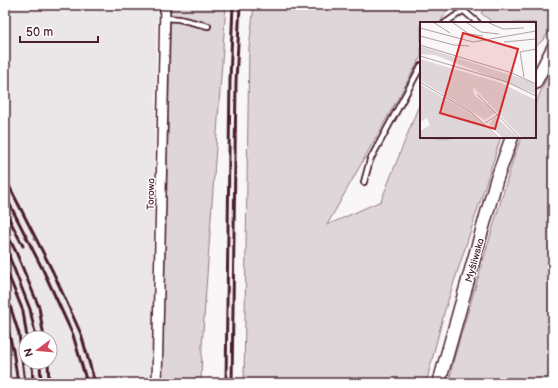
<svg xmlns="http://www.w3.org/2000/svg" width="558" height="388" font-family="'Balsamiq Sans',sans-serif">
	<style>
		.built { fill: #ebe6e8; fill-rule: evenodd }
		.green { fill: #ded6d9; stroke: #947a82 }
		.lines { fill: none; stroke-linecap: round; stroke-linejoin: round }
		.lane-casing { stroke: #4a1f2b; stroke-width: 8 }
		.street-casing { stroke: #4a1f2b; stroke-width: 12 }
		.secondary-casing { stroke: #4a1f2b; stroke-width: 15 }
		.lane { stroke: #fff; stroke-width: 4.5 }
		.street { stroke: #fff; stroke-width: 9 }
		.secondary { stroke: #fff; stroke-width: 12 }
		.rail { stroke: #4a1f2b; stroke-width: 3 }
		.labels { text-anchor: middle; stroke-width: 3; stroke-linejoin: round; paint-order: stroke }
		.street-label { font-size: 10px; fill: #4a1f2b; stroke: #fff }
		.inset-road { fill: none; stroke: #b2a0a5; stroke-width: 1 }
		.view { fill: #d62828; fill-opacity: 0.15; stroke: #d62828; stroke-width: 2 }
		.inset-edge { fill: none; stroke: #4a1f2b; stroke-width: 2 }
	</style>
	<rect width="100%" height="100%" fill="#f8f6f7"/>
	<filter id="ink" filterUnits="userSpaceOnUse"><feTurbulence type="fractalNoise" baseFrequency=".025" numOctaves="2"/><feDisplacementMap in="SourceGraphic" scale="8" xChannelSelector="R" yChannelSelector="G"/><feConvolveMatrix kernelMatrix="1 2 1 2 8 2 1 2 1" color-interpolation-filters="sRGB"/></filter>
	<g filter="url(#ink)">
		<path class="built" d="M5,5H157L151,383H5ZM26,338H50V362H26Z"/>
		<g class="green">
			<path d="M171,5H226L202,346L201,383H162Z"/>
			<path d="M254,5H450L440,23H421V57L327,225L381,201L421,100V137H501L444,313L426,383H244L249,48Z"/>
			<path d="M487,5H553V25L544,39L535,47V23H493L481,13Z"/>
			<path d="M553,66V383H449L453,362L515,153L522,137H535V105L546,79Z"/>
		</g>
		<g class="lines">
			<defs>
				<g id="lane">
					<path d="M457,5L478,23"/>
					<path d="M165,18L179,19L208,26"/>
					<path d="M445,23L464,10L467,5"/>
					<path d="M364,182L370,160L421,66"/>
				</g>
				<path id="street" d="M157,383L165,5"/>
				<g id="secondary">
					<path d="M535,83L553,48"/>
					<path d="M439,383L496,181L512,137"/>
				</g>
			</defs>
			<use href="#lane" class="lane-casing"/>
			<use href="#street" class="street-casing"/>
			<use href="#secondary" class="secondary-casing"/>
			<use href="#lane" class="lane"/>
			<use href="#street" class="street"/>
			<use href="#secondary" class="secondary"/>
			<g class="rail">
				<path d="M5,178L53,272L81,334L95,383"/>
				<path d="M5,195L44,272L73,335L87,383"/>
				<path d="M5,211L23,246"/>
				<path d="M5,230L16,252L39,307L44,338"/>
				<path d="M5,246L30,309L36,338"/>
				<path d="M5,267L23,311L27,338"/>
				<path d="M5,290L19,334L25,383"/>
				<path d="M5,317L13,350L18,383"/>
				<path d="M32,362L33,383"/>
				<path d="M40,362L41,383"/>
				<path d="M48,362L49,383"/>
				<path d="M226,383L230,80L233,5"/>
				<path d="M232,383L236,81L240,5"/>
			</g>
		</g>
	</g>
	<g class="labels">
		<g class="street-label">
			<text transform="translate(150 194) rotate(-89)" y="4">Torowa</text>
			<text transform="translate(474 260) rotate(-74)" y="4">Myśliwska</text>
		</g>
	</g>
	<g transform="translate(420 22)">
		<rect width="116" height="116" fill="#f8f6f7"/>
		<path d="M0,24L110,59L116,63V72L15,33L0,32ZM0,37L81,61L116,78V116H102L53,65L54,73L76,90L65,98L0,58ZM0,62L55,94L77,116H0V109L10,103L7,96L0,100ZM76,95L79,98L99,116H82L69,101Z" fill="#ded6d9"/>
		<path class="inset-road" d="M13,0L30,11M32,0L49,12L63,14M46,0L61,10L79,12M67,0L83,7L104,6M0,6L53,20L116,9M0,14L34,23L49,24M84,20L116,17M0,23L92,51L116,62M0,34L87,60L116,74M104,55L100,30L116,27M0,60L52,91L79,116M57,72L100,116M65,101L79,92"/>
		<path class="view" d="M43,11L98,27L75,107L20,91Z"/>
		<rect width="116" height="116" class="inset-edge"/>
	</g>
	<rect width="558" height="388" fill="none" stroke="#fff" stroke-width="20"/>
	<rect x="10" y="10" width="538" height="368" fill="none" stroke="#4a1f2b" stroke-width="1.5" filter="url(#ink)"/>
	<g transform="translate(38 350) rotate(254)"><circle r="19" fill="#ffffff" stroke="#b7a5aa"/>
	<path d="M0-3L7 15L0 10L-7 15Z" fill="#d1495b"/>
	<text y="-6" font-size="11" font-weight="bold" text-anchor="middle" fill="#4a1f2b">N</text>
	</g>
	<path d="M20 36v6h78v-6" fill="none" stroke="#4a1f2b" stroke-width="2"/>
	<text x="26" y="36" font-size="12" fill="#4a1f2b" stroke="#ffffff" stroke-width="3" paint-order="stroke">50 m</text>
</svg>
